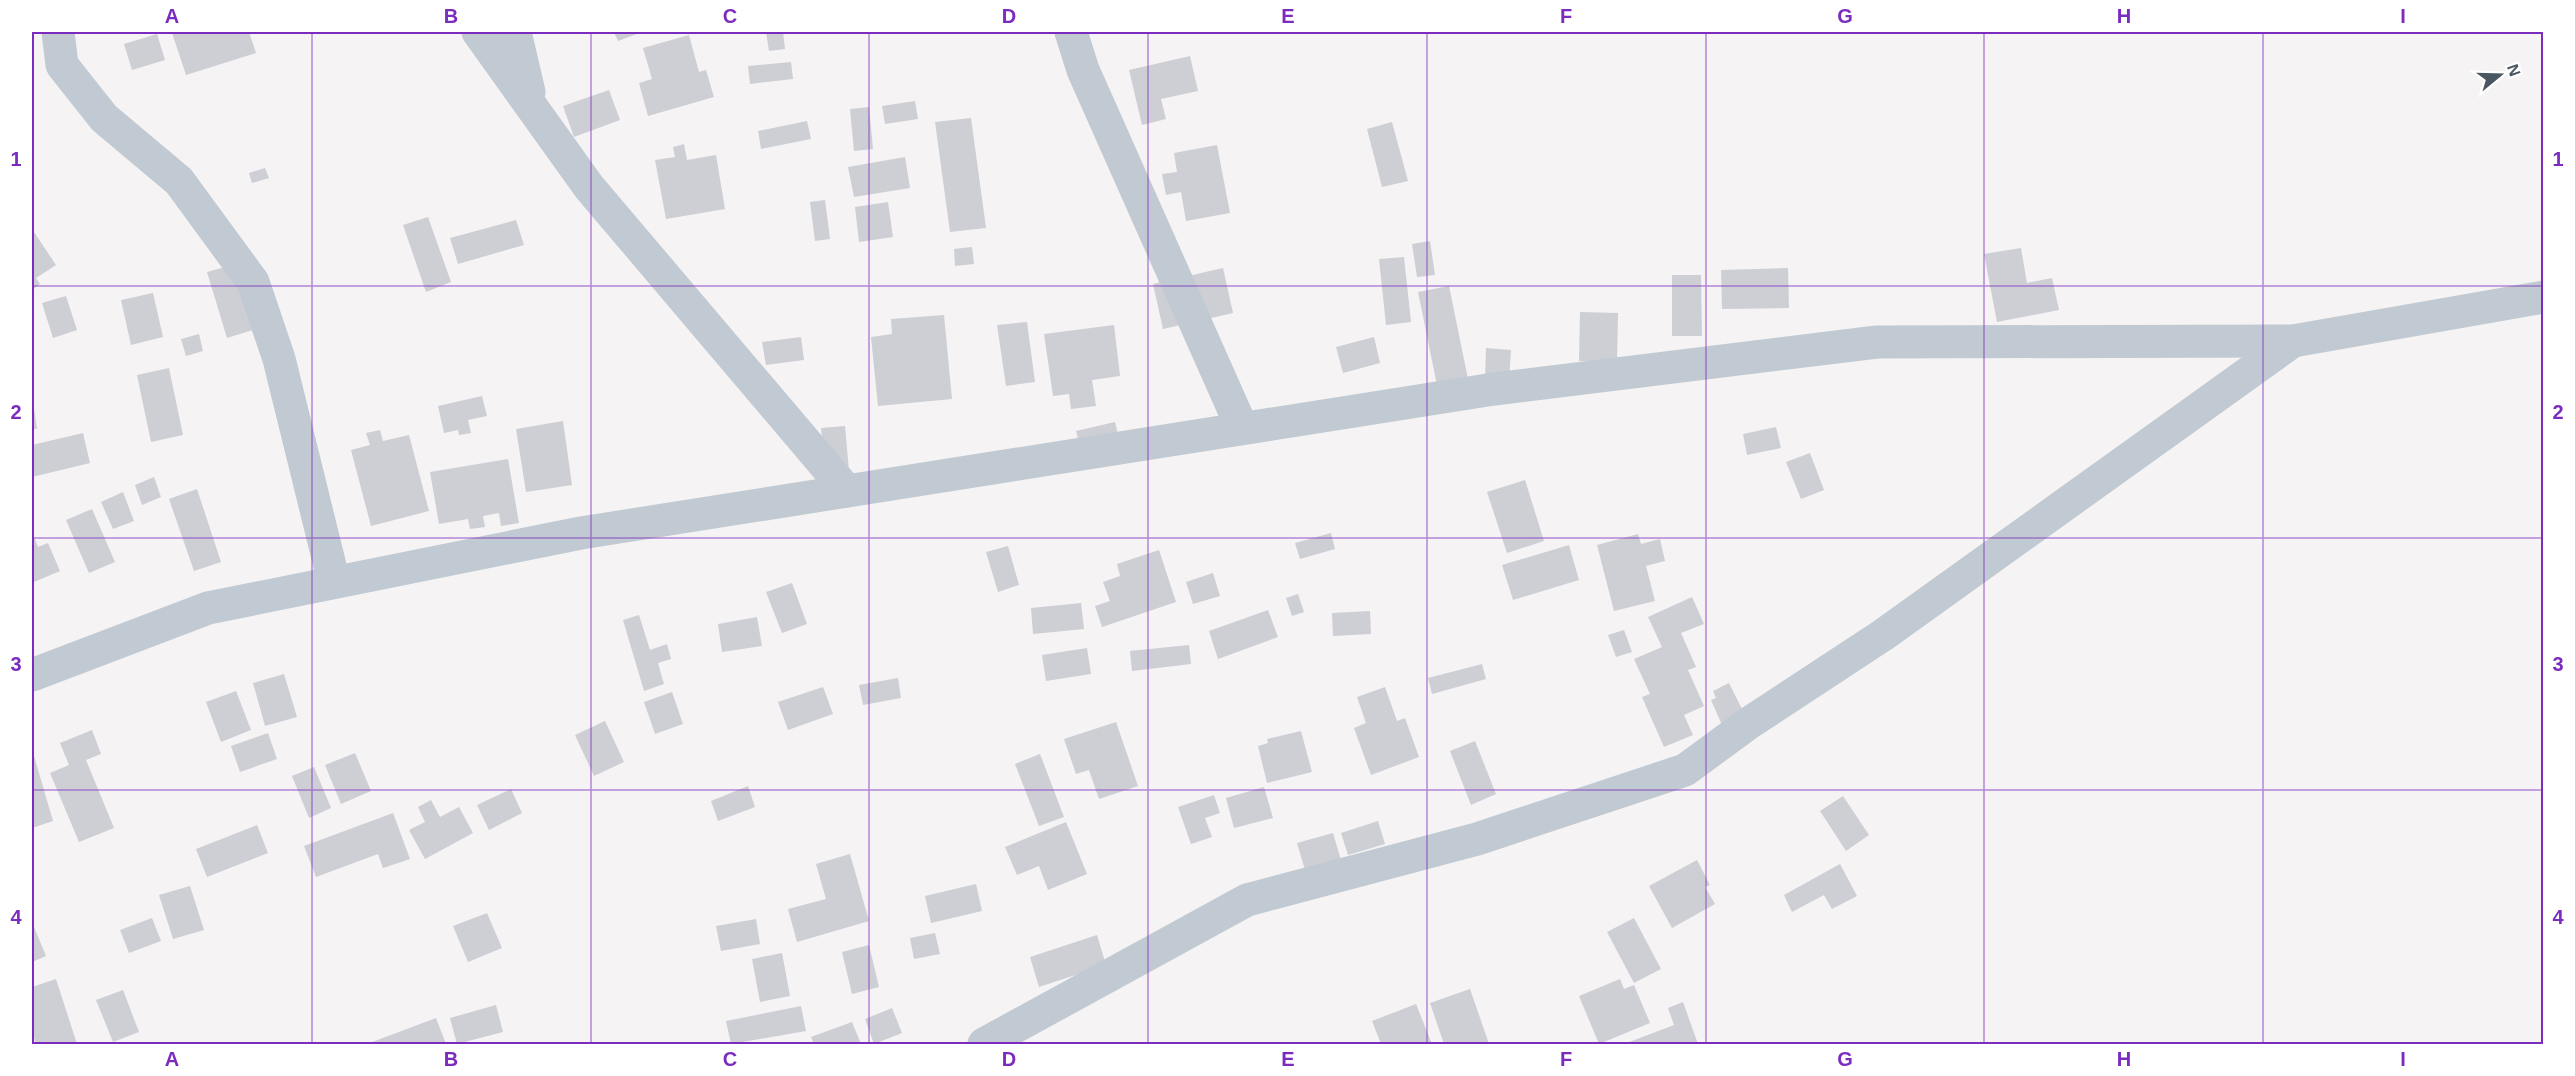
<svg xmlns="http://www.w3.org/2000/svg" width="2575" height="1076" font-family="Arial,sans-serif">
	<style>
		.building { fill: #cdcfd5 }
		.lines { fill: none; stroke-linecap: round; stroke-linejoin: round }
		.minor { stroke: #c1cad2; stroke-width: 33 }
		.grid { fill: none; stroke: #7b2cbf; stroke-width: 1.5; stroke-opacity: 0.55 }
		.neatline { fill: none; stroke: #7b2cbf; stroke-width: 2 }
		.grid-label { font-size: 20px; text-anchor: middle; font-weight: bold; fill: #7b2cbf }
	</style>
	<rect width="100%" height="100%" fill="#f5f3f3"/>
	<g class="building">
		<path d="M177,32H249L256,53L186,75L172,33Z"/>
		<path d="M614,32H642L618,41Z"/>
		<path d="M766,32H783L785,49L769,51Z"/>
		<path d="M157,34L165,60L132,70L124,44Z"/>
		<path d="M689,35L699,72L706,70L714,97L648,116L639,83L652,79L643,48Z"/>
		<path d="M1190,56L1198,91L1161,99L1166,119L1142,125L1129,70Z"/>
		<path d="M791,62L793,79L750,84L748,66Z"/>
		<path d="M609,90L620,120L574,137L563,106Z"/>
		<path d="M915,101L918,119L885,124L882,106Z"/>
		<path d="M869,107L873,149L854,151L850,109Z"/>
		<path d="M971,118L986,228L950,232L935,122Z"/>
		<path d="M807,121L811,139L761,149L758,131Z"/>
		<path d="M1392,122L1408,181L1382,187L1367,129Z"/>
		<path d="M684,144L687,160L716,155L725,209L666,219L655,160L675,157L673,147Z"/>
		<path d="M1217,145L1230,213L1186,221L1181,192L1166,195L1162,174L1177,172L1174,153Z"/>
		<path d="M905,157L910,188L854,197L848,167Z"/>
		<path d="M265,168L269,178L252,183L249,173Z"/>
		<path d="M825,200L830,239L815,241L810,202Z"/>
		<path d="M888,202L893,237L859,242L855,207Z"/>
		<path d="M428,217L451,282L426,292L403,225Z"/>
		<path d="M516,220L524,245L458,264L450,238Z"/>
		<path d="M32,229L56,265L36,278L40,284L32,290Z"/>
		<path d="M1430,241L1435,275L1417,277L1412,244Z"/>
		<path d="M972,247L974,264L955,266L954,249Z"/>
		<path d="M2021,248L2027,283L2052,278L2059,310L1997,322L1984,254Z"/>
		<path d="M1404,257L1411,322L1386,325L1379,259Z"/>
		<path d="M236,264L256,329L227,338L207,272Z"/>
		<path d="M1223,268L1233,313L1163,329L1153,284Z"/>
		<path d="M1788,268L1789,308L1722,309L1721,270Z"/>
		<path d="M1672,275H1701L1702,336H1672Z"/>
		<path d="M1449,286L1469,384L1438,390L1418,292Z"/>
		<path d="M153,293L163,337L131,345L121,300Z"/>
		<path d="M66,296L77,330L53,338L42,303Z"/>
		<path d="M1580,312L1618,313L1617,362L1579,361Z"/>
		<path d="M944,315L952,399L878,406L871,337L892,334L891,319Z"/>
		<path d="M1027,322L1035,382L1006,386L997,325Z"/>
		<path d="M1114,325L1120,376L1092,380L1096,406L1071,409L1069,394L1053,396L1044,334Z"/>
		<path d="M199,334L203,351L186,356L181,339Z"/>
		<path d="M801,337L804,360L766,365L762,342Z"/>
		<path d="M1374,337L1380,363L1343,373L1336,347Z"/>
		<path d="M1486,348L1511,350L1509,380L1485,379Z"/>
		<path d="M169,368L183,435L151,442L137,375Z"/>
		<path d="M32,395L37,429H32Z"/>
		<path d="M482,396L487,416L468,420L471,433L459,435L458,430L444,433L438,406Z"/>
		<path d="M563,421L572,485L526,492L516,429Z"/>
		<path d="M1115,422L1119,439L1080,447L1076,431Z"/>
		<path d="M845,426L849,471L826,473L821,428Z"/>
		<path d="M1776,427L1781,448L1747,455L1743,434Z"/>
		<path d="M380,430L383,441L409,435L429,511L371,526L351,450L370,445L366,433Z"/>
		<path d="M83,433L90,463L32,477V445Z"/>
		<path d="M1810,453L1824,490L1801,499L1786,462Z"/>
		<path d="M508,459L519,523L501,526L499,513L483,516L485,527L470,529L468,519L439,524L430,472Z"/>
		<path d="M154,477L161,497L142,505L135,485Z"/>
		<path d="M1525,480L1544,541L1507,553L1487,492Z"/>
		<path d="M197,489L221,562L194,571L169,499Z"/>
		<path d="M123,492L134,521L113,529L101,502Z"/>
		<path d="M92,509L115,562L89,573L66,520Z"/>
		<path d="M32,532L38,547L48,543L60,571L34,582Z"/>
		<path d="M1331,533L1335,549L1300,559L1295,543Z"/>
		<path d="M1638,534L1641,544L1660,539L1665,561L1646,566L1655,601L1614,611L1597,545Z"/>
		<path d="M1569,545L1579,580L1513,600L1502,565Z"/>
		<path d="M1008,546L1019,585L998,592L986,552Z"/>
		<path d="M1159,550L1176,602L1102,627L1095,606L1110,601L1103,582L1120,576L1117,564Z"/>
		<path d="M1213,573L1220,596L1193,604L1186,582Z"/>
		<path d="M792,583L807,624L782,633L766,592Z"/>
		<path d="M1298,594L1304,612L1292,616L1286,598Z"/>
		<path d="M1692,597L1704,624L1681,633L1696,667L1688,670L1704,706L1684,715L1693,735L1664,747L1642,697L1650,694L1634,659L1662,647L1648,617Z"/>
		<path d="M1081,603L1084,629L1033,634L1031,608Z"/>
		<path d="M1268,610L1278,637L1218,659L1209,631Z"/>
		<path d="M1370,611L1371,634L1333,636L1332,613Z"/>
		<path d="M639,615L650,650L667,644L671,659L658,663L664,684L644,691L623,620Z"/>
		<path d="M757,617L762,646L722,652L718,624Z"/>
		<path d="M1624,630L1632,652L1616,657L1608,635Z"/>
		<path d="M1189,645L1191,664L1132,671L1130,651Z"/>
		<path d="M1087,648L1091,674L1046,681L1042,655Z"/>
		<path d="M1482,664L1486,679L1432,694L1428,678Z"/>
		<path d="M284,674L297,717L265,726L253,683Z"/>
		<path d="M898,678L901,698L863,705L859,685Z"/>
		<path d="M1729,683L1749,723L1726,734L1711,700L1716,698L1713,691Z"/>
		<path d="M823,687L833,714L788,730L778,702Z"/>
		<path d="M1385,687L1397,721L1405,718L1419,757L1371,775L1354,728L1366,723L1357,697Z"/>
		<path d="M236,691L251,730L221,742L206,702Z"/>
		<path d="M672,692L683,724L655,734L644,702Z"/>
		<path d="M605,721L624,762L594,776L575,735Z"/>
		<path d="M1116,722L1138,786L1099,799L1089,770L1076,774L1064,739Z"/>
		<path d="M92,730L101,754L86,760L114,828L79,842L50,773L69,765L60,743Z"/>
		<path d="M1301,731L1312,772L1267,783L1258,746L1268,743L1267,739Z"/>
		<path d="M268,733L277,759L240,772L231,746Z"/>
		<path d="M1475,741L1496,794L1471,805L1450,751Z"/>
		<path d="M32,749L53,821L32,828Z"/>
		<path d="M355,753L371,791L341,804L325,765Z"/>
		<path d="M1040,754L1064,817L1039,826L1015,764Z"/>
		<path d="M314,767L331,808L309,818L292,776Z"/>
		<path d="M748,786L755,807L718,821L711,801Z"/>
		<path d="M1264,787L1273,818L1234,828L1226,798Z"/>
		<path d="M511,789L522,813L489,830L477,805Z"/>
		<path d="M1214,795L1220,813L1205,818L1212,837L1191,844L1178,807Z"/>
		<path d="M1843,796L1869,835L1846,851L1820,811Z"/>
		<path d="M431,800L440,817L459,807L473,833L425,859L409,830L425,822L418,807Z"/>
		<path d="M393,813L410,859L383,868L378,854L316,877L304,846Z"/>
		<path d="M1378,821L1385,844L1348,855L1341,833Z"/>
		<path d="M1066,822L1087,874L1048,890L1039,866L1017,875L1005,847Z"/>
		<path d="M257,825L268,853L207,877L196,849Z"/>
		<path d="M1333,833L1341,860L1305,870L1297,843Z"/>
		<path d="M850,854L869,921L797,942L788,909L826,899L816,864Z"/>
		<path d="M1697,860L1710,885L1705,887L1715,904L1672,928L1649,886Z"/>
		<path d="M1840,864L1857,896L1832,909L1824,895L1792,912L1784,895Z"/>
		<path d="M976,884L982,911L931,923L925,896Z"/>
		<path d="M190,886L204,930L173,939L159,895Z"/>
		<path d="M487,913L502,948L468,962L453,926Z"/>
		<path d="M152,918L161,941L129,953L120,930Z"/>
		<path d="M1634,918L1661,969L1634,983L1607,932Z"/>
		<path d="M756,919L760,944L721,951L716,926Z"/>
		<path d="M32,922L46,956L32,962Z"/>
		<path d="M935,933L940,954L914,959L910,938Z"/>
		<path d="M1097,935L1106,965L1039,987L1030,957Z"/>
		<path d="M869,945L879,987L852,994L842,952Z"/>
		<path d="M782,953L790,996L760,1002L752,959Z"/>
		<path d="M56,979L77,1044H36L32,1031V987Z"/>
		<path d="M1620,979L1624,989L1634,985L1650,1023L1599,1044L1579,996Z"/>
		<path d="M1470,989L1489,1044H1444L1430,1003Z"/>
		<path d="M123,990L139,1032L113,1042L96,1000Z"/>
		<path d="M1683,1002L1698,1044H1624L1674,1025L1668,1008Z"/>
		<path d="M1416,1004L1432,1044H1381L1372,1021Z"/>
		<path d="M496,1005L503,1032L457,1044L450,1018Z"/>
		<path d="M801,1006L806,1031L731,1044L726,1021Z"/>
		<path d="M892,1008L902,1033L874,1044L865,1019Z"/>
		<path d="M436,1018L446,1044H367Z"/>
		<path d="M852,1022L861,1044H814L811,1037Z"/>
	</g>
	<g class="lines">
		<g class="minor">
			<path d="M58,32L62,65L104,118L179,181L253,282L279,359L334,582"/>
			<path d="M478,32L589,187L847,491"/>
			<path d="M515,32L529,92"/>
			<path d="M1071,32L1083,70L1242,428"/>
			<path d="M32,675L208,608L581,533L1494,389L1877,342L2293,341L2544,297"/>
			<path d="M984,1044L1247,900L1477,839L1685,770L1749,723L1883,635L2293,341"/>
		</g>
	</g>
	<path class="grid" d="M312,32V1044M591,32V1044M869,32V1044M1148,32V1044M1427,32V1044M1706,32V1044M1984,32V1044M2263,32V1044M32,286H2544M32,538H2544M32,790H2544"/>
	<rect width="2575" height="1076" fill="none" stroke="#ffffff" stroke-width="66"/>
	<g transform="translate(2500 75) rotate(71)" stroke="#ffffff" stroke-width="4.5" paint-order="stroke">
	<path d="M0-4.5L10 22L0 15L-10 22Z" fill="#4a5661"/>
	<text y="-9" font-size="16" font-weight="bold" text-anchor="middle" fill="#4a5661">N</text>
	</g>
	<rect x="33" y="33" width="2509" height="1010" class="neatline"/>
	<g class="grid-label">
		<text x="172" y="23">A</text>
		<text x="451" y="23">B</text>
		<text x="730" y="23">C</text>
		<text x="1009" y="23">D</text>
		<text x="1288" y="23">E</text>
		<text x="1566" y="23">F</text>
		<text x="1845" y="23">G</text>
		<text x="2124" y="23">H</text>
		<text x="2403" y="23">I</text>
		<text x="16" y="166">1</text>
		<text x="2558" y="166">1</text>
		<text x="16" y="419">2</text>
		<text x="2558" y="419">2</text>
		<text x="16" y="671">3</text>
		<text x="2558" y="671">3</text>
		<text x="16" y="924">4</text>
		<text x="2558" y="924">4</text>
		<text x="172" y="1066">A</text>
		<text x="451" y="1066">B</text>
		<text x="730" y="1066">C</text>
		<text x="1009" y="1066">D</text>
		<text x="1288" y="1066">E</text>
		<text x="1566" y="1066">F</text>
		<text x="1845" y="1066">G</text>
		<text x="2124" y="1066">H</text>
		<text x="2403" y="1066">I</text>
	</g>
</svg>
